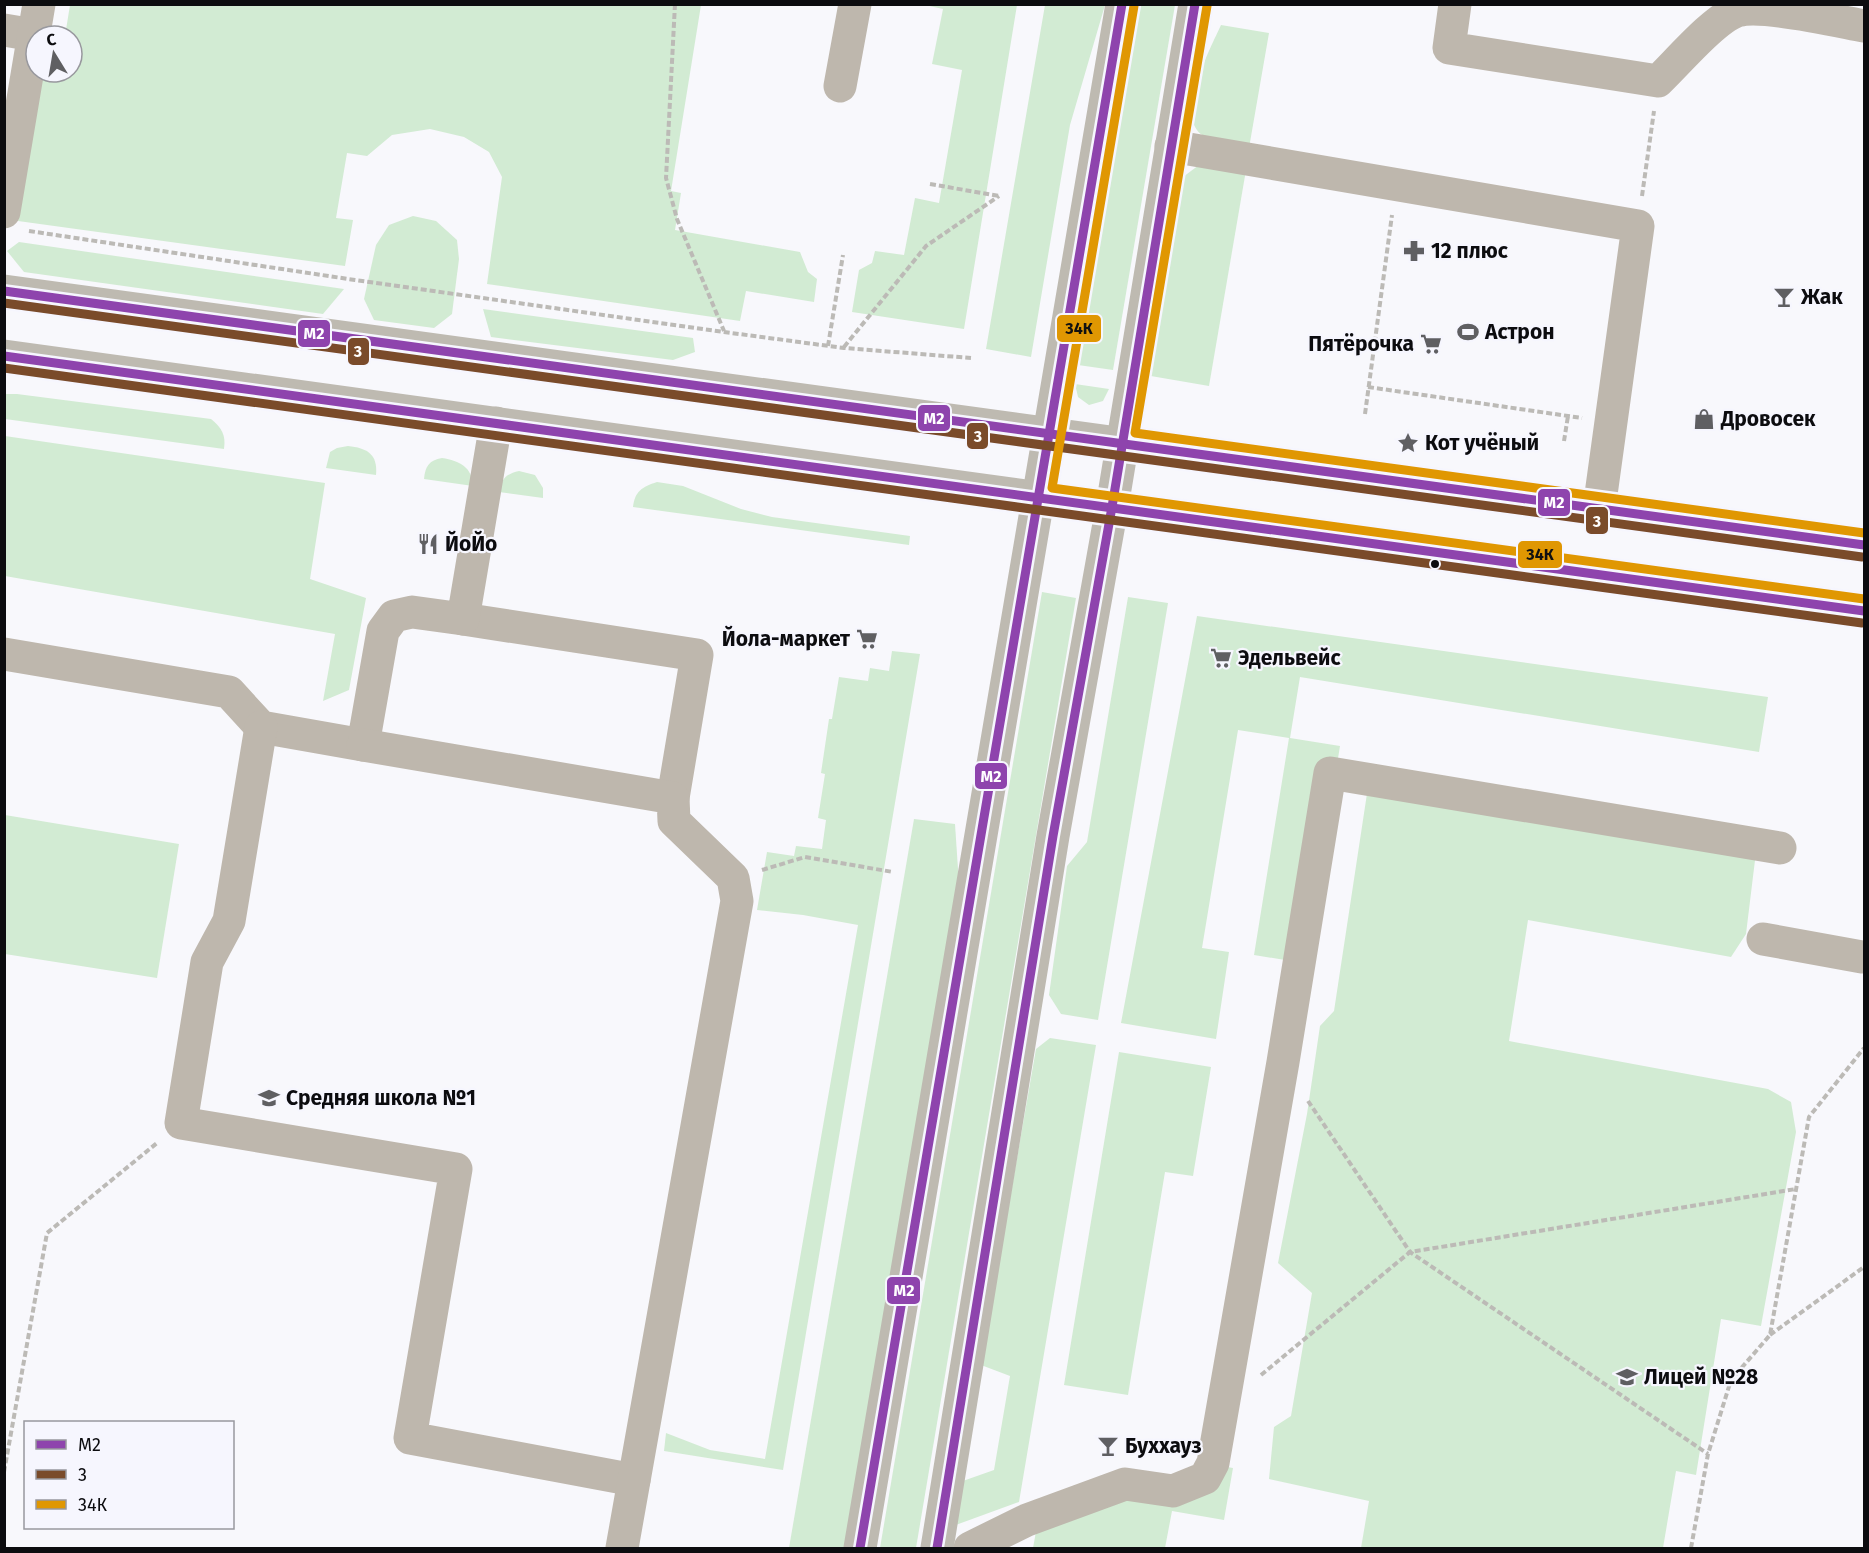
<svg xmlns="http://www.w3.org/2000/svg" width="1869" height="1553" font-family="'Fira Sans',sans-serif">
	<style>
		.green { fill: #d2ebd3 }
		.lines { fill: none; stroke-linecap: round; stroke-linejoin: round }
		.path { stroke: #bcbab6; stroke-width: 4; stroke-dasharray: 6 3; stroke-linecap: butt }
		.minor { stroke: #beb7ad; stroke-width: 33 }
		.major { stroke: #bebab1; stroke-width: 33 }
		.bus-1-casing { stroke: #f6f6fe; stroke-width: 14 }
		.bus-2-casing { stroke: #f6f6fe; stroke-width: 14 }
		.bus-3-casing { stroke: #f6f6fe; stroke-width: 14 }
		.bus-1 { stroke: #8e44ad; stroke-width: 9 }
		.bus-2 { stroke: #7a4b2a; stroke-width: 9 }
		.bus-3 { stroke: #e09702; stroke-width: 9 }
		.bus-dot { fill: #0c0c0f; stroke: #f6f6fe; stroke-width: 2 }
		.labels { text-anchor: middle; stroke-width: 4.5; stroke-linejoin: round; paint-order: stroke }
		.poi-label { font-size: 21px; font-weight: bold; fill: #0c0c0f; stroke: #f6f6fe; text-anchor: start }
		.line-badge { stroke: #f6f6fe; stroke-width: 2 }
		.badge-label { font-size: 16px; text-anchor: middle; font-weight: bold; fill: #fff }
		.pale-badge-label { font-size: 16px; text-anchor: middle; font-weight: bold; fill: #111 }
	</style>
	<rect width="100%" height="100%" fill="#f8f8fc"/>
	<g class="green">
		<path d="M70,5H701L671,191L681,193L675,230L800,252L808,272L817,279L814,302L746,291L740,321L487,284L502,177L489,152L464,137L430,129L392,135L367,156L347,153L336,218L353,220L345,266L18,221L39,72H72V36H65Z"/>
		<path d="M925,5H1017L964,329L852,312L859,270L872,263L875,251L904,255L915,198L939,203L962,70L932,64L943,9Z"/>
		<path d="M1045,5H1105L1070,125L1031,357L986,349Z"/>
		<path d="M1139,5H1175L1113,370L1078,365Z"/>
		<path d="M1221,25L1269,33L1249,148C1237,145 1215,142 1204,136C1173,119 1211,47 1221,25Z"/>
		<path d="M1199,165L1246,170L1209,386L1145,375L1183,177Z"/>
		<path d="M413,216L436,221L457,240L459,259L452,314L434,328L374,320L364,299L376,245L389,225Z"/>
		<path d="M19,242L344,289L323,314L24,272L7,251Z"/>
		<path d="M483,309L693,338L695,352L673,360L491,337Z"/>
		<path d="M1075,384L1109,389L1103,401L1089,405L1078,397Z"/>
		<path d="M5,394H17L211,419C222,428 226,435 224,449L5,419Z"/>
		<path d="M5,436L325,483L310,579L366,598L349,690L323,701L335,634L5,576Z"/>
		<path d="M348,446C367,448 378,454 376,475L326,468L330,452L337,448Z"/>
		<path d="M442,458C460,461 472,467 473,486L424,479C425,467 429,460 442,458Z"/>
		<path d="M519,471L535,475L543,488V498L499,492C501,479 506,474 519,471Z"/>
		<path d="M657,482L683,486L741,509L772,517L910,536L909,545L633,507C635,491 642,487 657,482Z"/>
		<path d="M1042,592L1076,598L916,1548H880Z"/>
		<path d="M1128,597L1168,603L1098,1020L1061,1014L1049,995L1067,866L1087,842Z"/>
		<path d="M1197,616L1768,697L1759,752L1300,677L1290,738L1340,746L1300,993L1285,960L1254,955L1289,738L1238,730L1202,948L1229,952L1216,1039L1121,1023Z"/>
		<path d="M892,651L920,654L783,1470L664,1451L666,1433L710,1450L765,1459L858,925L803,915L757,910L767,852L794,856L796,846L822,849L826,820L818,818L825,774L821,773L829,719H832L839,677L868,681L870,668L889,671Z"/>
		<path d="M1368,787L1756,852L1746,934L1731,957L1528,920L1509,1041L1768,1089L1791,1102L1796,1132L1761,1326L1721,1319L1696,1475L1676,1471L1663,1548H1361L1369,1501L1269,1479L1274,1427L1291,1416L1312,1293L1278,1263L1307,1114L1320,1026L1334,1011Z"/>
		<path d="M5,815L179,844L157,978L5,954Z"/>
		<path d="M914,819L955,824L959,884L846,1548H789Z"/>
		<path d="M1050,1038L1096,1045L1019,1502L953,1526L960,1482L994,1470L1010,1376L981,1365L1036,1049Z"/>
		<path d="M1119,1052L1211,1067L1193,1176L1165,1172L1128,1395L1064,1385Z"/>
		<path d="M1216,1465L1233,1468L1224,1520L1172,1511L1165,1548H1033L1037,1526Z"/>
	</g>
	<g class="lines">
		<g class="path">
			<path d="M675,4L666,178L677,219L724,331"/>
			<path d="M930,184L999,196"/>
			<path d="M1642,196L1654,111"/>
			<path d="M29,231L355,280L724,332L844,348L971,358"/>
			<path d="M828,346L843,255"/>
			<path d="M844,347L926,246L999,196"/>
			<path d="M1368,387L1582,418"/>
			<path d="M1365,414L1392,215"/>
			<path d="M1564,441L1568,416"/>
			<path d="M762,870L805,857L893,872"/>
			<path d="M1308,1101L1410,1252L1708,1454"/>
			<path d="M1770,1335L1864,1267"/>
			<path d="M1261,1375L1410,1252L1796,1189"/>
			<path d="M4,1472L47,1233L157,1143"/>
			<path d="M1691,1548L1708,1454L1731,1380L1770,1335L1809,1117L1864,1048"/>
		</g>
		<g class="minor">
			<path d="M1455,4L1449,48L1658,81C1677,63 1714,19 1737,11C1760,3 1837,21 1864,26"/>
			<path d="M4,30L34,35"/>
			<path d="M840,86L855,4"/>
			<path d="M1171,146L1638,226L1599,509"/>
			<path d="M4,212L39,4"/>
			<path d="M463,619L697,655L673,798"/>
			<path d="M4,654L229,692L261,727L363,745L383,631L394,616L412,612L463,619L496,423"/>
			<path d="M261,727L229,921L207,962L181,1123L456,1169L410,1438L634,1480"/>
			<path d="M363,745L673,798L674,821L733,878L737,901L622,1548"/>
			<path d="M1763,939L1862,957"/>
			<path d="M970,1548L1027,1520L1125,1484L1173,1491L1205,1478L1213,1463L1283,1062L1330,773L1780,848"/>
		</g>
		<g class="major">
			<path d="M4,291L1864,545"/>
			<path d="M4,356L1864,611"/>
			<path d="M860,1548L1122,4"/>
			<path d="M937,1548L1053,836L1112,507L1195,4"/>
		</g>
		<defs>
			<g id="bus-1">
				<path d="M4,291L1864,545"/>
				<path d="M4,356L1864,611"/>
				<path d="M860,1548L1122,4"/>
				<path d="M937,1548L1053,836L1112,507L1195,4"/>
			</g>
			<g id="bus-2">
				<path d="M4,303L1862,557"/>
				<path d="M4,368L1862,623"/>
			</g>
			<g id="bus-3">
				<path d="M1134,6L1052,488L1864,599"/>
				<path d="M1207,6L1135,433L1864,533"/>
			</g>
		</defs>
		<use href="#bus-1" class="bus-1-casing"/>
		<use href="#bus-2" class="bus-2-casing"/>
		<use href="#bus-3" class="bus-3-casing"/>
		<use href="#bus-1" class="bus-1"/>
		<use href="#bus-2" class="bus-2"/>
		<use href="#bus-3" class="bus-3"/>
	</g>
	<defs>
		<symbol id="pharmacy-bare" viewBox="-9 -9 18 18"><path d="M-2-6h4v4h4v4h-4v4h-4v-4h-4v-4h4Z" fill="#5f5f62" stroke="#f6f6fe" stroke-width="2.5" paint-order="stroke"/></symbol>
		<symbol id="bar-bare" viewBox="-9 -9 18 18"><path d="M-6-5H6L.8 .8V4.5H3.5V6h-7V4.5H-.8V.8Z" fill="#5f5f62" stroke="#f6f6fe" stroke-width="2.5" paint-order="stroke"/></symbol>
		<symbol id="stadium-bare" viewBox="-9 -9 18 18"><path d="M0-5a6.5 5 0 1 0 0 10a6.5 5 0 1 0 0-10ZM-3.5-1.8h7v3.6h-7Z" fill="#5f5f62" stroke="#f6f6fe" stroke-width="2.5" paint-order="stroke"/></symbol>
		<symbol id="supermarket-bare" viewBox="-9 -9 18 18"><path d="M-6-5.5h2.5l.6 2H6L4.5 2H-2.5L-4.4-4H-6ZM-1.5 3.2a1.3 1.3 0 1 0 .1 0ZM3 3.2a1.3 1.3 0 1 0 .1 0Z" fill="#5f5f62" stroke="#f6f6fe" stroke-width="2.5" paint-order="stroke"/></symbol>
		<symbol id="shop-bare" viewBox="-9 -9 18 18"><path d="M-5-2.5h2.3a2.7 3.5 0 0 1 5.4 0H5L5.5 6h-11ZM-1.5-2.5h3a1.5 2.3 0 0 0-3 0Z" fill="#5f5f62" stroke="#f6f6fe" stroke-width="2.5" paint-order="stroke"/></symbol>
		<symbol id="sight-bare" viewBox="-9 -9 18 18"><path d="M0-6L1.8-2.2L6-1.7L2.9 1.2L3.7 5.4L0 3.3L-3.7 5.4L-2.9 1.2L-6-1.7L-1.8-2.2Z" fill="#5f5f62" stroke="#f6f6fe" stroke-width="2.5" paint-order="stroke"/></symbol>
		<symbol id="restaurant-bare" viewBox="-9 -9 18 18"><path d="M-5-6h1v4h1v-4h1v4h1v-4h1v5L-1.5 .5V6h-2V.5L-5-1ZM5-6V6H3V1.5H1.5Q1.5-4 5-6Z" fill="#5f5f62" stroke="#f6f6fe" stroke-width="2.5" paint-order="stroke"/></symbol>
		<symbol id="school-bare" viewBox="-9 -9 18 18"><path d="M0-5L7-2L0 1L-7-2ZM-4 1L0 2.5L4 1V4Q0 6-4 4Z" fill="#5f5f62" stroke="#f6f6fe" stroke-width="2.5" paint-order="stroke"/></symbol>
	</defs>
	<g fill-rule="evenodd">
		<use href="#pharmacy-bare" x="1399" y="236" width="30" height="30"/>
		<use href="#bar-bare" x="1769" y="282" width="30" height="30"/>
		<use href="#stadium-bare" x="1453" y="317" width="30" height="30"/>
		<use href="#supermarket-bare" x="1416" y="329" width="30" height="30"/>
		<use href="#shop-bare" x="1689" y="404" width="30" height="30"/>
		<use href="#sight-bare" x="1393" y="428" width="30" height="30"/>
		<use href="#restaurant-bare" x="413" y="529" width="30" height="30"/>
		<use href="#supermarket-bare" x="852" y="624" width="30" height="30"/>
		<use href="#supermarket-bare" x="1206" y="643" width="30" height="30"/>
		<use href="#school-bare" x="254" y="1083" width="30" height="30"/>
		<use href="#school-bare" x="1612" y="1362" width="30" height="30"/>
		<use href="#bar-bare" x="1093" y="1431" width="30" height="30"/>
	</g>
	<circle class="bus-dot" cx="1435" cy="564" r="5"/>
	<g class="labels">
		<g class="poi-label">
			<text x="1431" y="258">12 плюс</text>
			<text x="1801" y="304">Жак</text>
			<text x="1485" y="339">Астрон</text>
			<text x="1414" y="351" text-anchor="end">Пятёрочка</text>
			<text x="1721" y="426">Дровосек</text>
			<text x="1425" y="450">Кот учёный</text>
			<text x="445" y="551">ЙоЙо</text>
			<text x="850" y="646" text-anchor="end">Йола-маркет</text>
			<text x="1238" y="665">Эдельвейс</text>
			<text x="286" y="1105">Средняя школа №1</text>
			<text x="1644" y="1384">Лицей №28</text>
			<text x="1125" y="1453">Буххауз</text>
		</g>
	</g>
	<g class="line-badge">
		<rect x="1056" y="314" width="46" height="29" rx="6" fill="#e09702"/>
		<rect x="297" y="319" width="34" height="29" rx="6" fill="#8e44ad"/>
		<rect x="347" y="337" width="23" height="29" rx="6" fill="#7a4b2a"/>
		<rect x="917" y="404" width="34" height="28" rx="6" fill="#8e44ad"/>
		<rect x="966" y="422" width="23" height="28" rx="6" fill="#7a4b2a"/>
		<rect x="1537" y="488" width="34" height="29" rx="6" fill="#8e44ad"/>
		<rect x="1585" y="506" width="24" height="29" rx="6" fill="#7a4b2a"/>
		<rect x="1517" y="540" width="46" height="29" rx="6" fill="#e09702"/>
		<rect x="974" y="762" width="34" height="28" rx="6" fill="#8e44ad"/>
		<rect x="886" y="1276" width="35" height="29" rx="6" fill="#8e44ad"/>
	</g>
	<g class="badge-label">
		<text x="314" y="339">М2</text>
		<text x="358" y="357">3</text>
		<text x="934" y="424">М2</text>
		<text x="978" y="442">3</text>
		<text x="1554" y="508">М2</text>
		<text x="1597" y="527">3</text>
		<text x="991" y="782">М2</text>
		<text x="904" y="1296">М2</text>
	</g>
	<g class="pale-badge-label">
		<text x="1079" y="334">34К</text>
		<text x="1540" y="560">34К</text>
	</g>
	<rect width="1869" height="1553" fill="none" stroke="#0c0c0f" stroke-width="12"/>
	<rect x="24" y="1421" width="210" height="108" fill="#f6f6fe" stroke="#98989e" stroke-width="1.5"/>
	<rect x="36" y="1440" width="30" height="9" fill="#8e44ad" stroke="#98989e" stroke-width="1.5"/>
	<text x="78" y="1451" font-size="18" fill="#0c0c0f">М2</text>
	<rect x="36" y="1470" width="30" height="9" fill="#7a4b2a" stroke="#98989e" stroke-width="1.5"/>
	<text x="78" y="1481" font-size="18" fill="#0c0c0f">3</text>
	<rect x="36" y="1500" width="30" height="9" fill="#e09702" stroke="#98989e" stroke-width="1.5"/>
	<text x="78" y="1511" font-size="18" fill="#0c0c0f">34К</text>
	<g transform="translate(54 54) rotate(349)"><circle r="28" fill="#f6f6fe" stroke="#98989e" stroke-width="1.5"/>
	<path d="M0-4.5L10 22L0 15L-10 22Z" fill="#5f5f62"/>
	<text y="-9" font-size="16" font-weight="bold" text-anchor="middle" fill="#0c0c0f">С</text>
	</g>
</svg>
